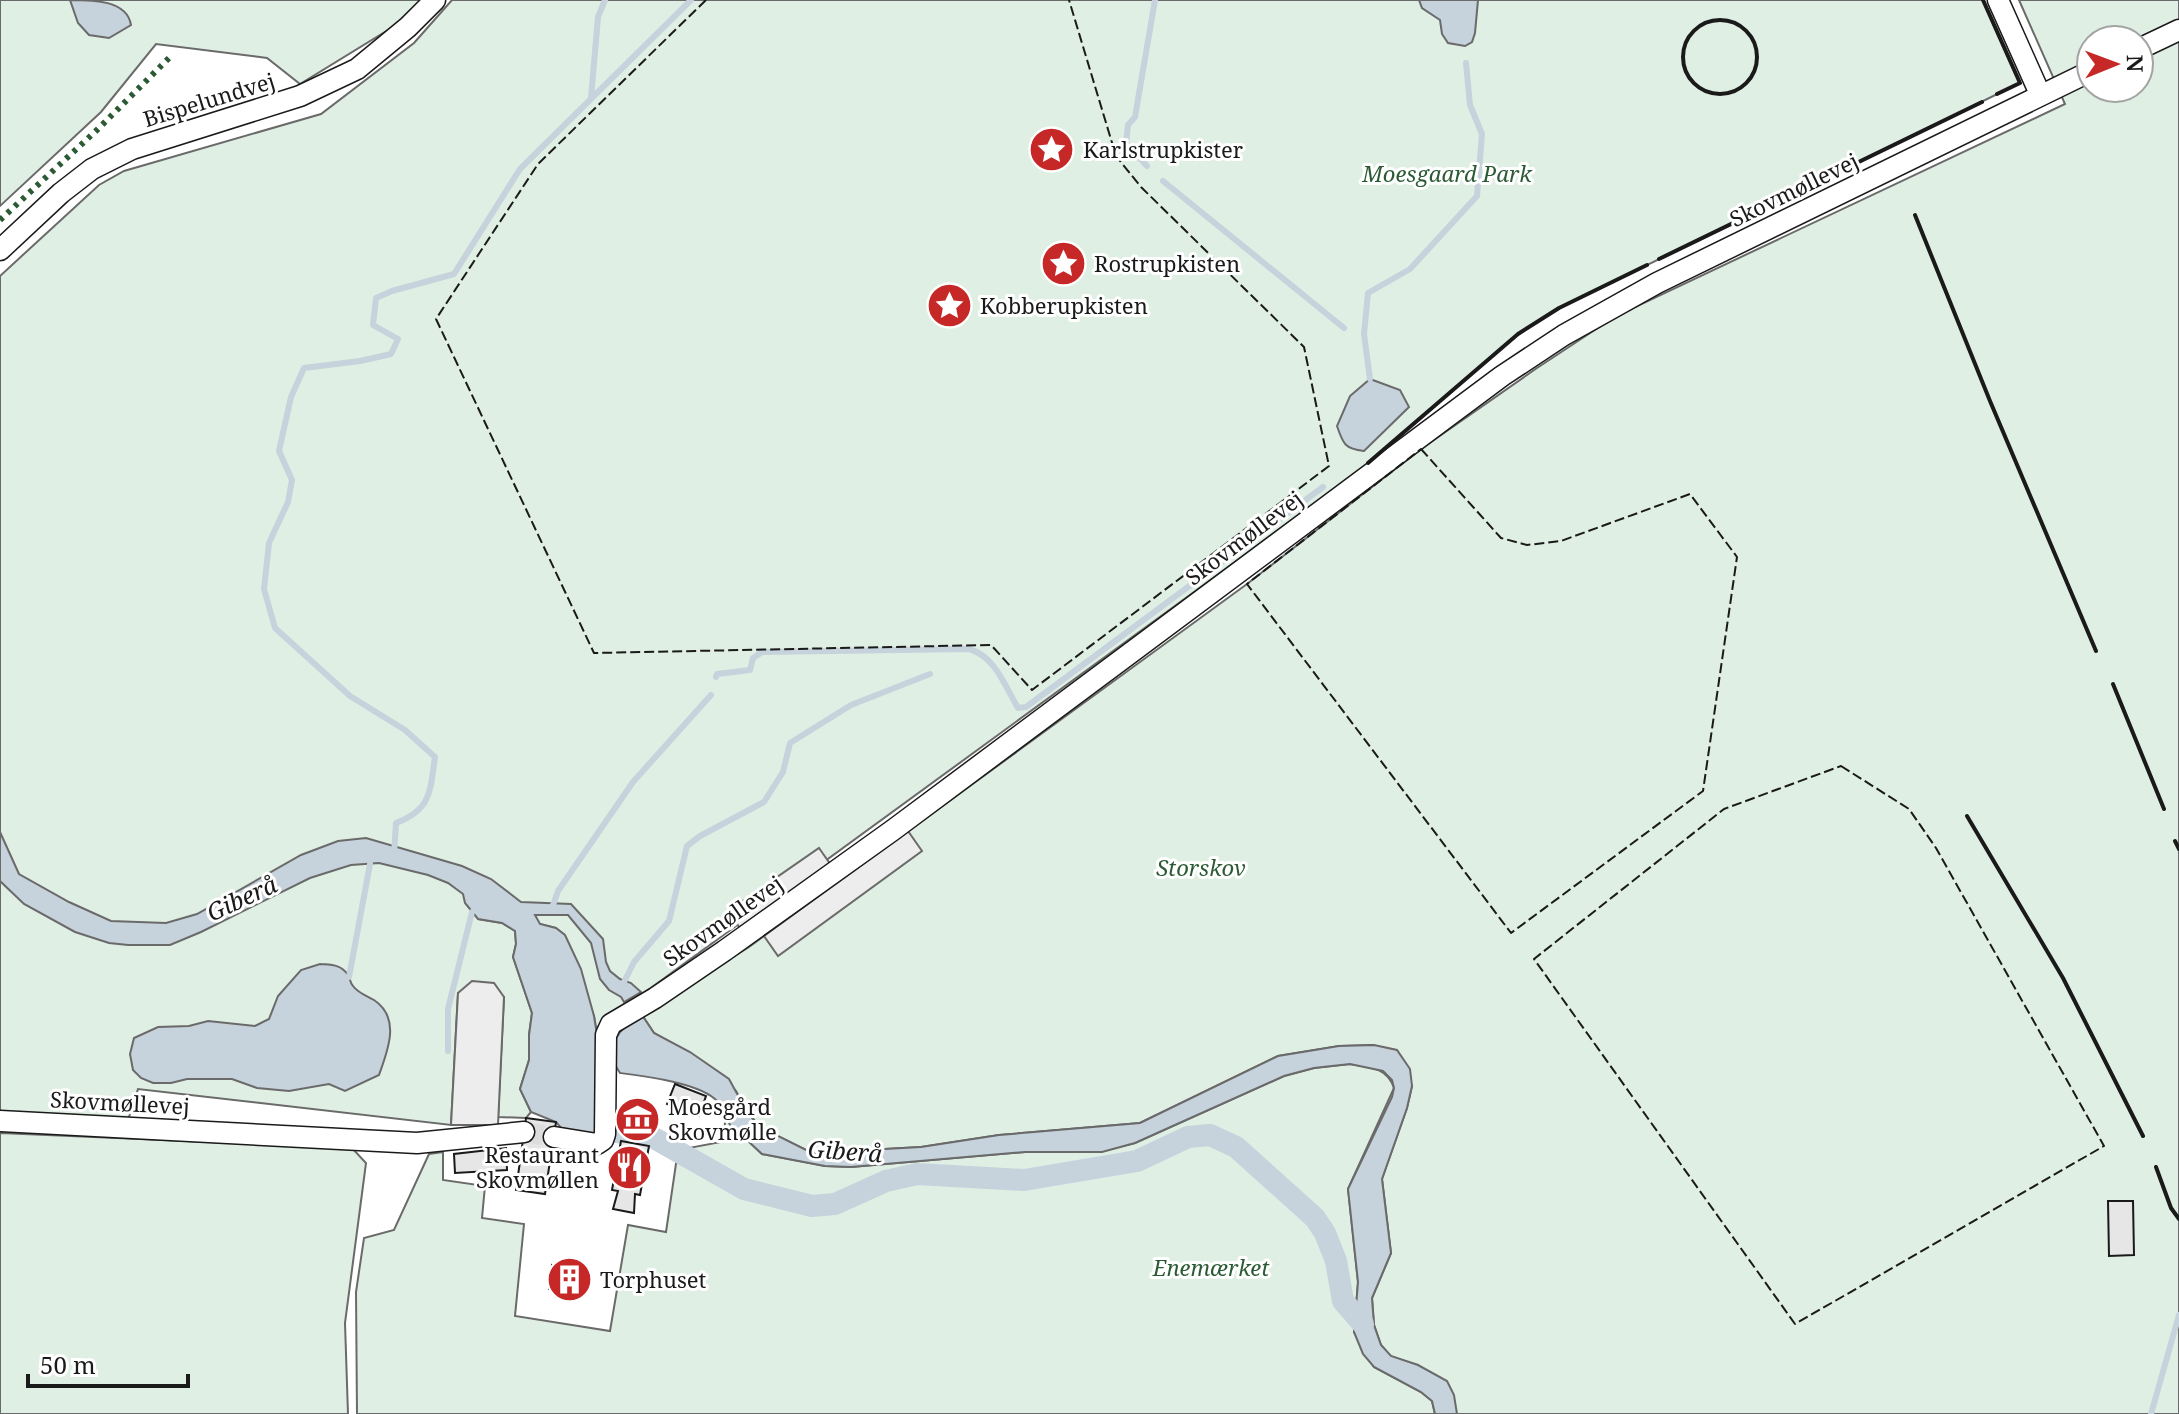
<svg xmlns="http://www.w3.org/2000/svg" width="2179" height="1414" font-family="'Noto Serif',serif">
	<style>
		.green { fill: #e0efe3; stroke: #6a6a6a; stroke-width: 2; fill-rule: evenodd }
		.parking { fill: #ededed; stroke: #6a6a6a; stroke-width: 2 }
		.water { fill: #c6d2dc; stroke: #6a6a6a; stroke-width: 2 }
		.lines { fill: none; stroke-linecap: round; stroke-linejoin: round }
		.stream { stroke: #c6d2dc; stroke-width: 6 }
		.canal { stroke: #c6d2dc; stroke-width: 22 }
		.building { fill: #e6e6e6; stroke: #1a1a1a; stroke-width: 2 }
		.street-tunnel { stroke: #ddd; stroke-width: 20; stroke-dasharray: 20 10; stroke-linecap: butt }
		.street-casing { stroke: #1a1a1a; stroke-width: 23 }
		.street { stroke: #fff; stroke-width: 20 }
		.hedge { stroke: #2b5a34; stroke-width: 6; stroke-dasharray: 4 6; stroke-linecap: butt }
		.fence { stroke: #1a1a1a; stroke-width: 2; stroke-dasharray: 10 4; stroke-linecap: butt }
		.wall { stroke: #1a1a1a; stroke-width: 4 }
		.labels { text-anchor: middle; stroke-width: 6; stroke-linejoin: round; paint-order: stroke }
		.street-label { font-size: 22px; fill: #1a1a1a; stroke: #fff }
		.poi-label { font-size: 22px; fill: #1a1a1a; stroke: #fff; text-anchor: start }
		.park-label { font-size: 22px; font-style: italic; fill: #2b5a34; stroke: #fff }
		.water-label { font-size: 24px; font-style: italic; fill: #1a1a1a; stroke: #fff }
	</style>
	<rect width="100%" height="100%" fill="#fff"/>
	<g class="green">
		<path d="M0,0H421L401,22L300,84L267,58L156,44L101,112L0,206Z"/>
		<path d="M452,0H1983L2020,83L1559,308L1518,334L1356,474L596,1028L594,1016L556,928L540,924L478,919L502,923L515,931L516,944L513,957L532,1013L529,1035V1060L520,1089L531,1112L526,1118L498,1117L504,997L458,993L451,1125L138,1089L128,1120L0,1113V276L99,185L124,171L321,114L414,43Z"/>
		<path d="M2019,0H2179V1414H1457L1418,1365L1391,1357L1381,1345L1374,1325L1372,1298L1391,1253L1382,1179L1407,1108L1412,1086L1374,1045L1339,1046L1278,1056L1140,1123L999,1135L921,1147L812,1153L760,1127L747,1112L736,1091L671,1043L654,1033L642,1015L749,947L1247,584L1421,449L1537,368L1616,316L2065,104ZM2091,40H2139V88H2091Z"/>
		<path d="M1350,1064C1369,1067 1387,1067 1394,1088L1348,1189L1358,1282L1354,1332L1374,1367L1421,1392L1432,1401L1435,1414H357L356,1292L364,1238L394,1230L429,1154L443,1152V1180L485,1186L482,1218L524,1224L515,1316L610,1331L628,1225L666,1232L678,1150L721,1142L727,1114L735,1135L746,1139L762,1154L825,1166L851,1167L1025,1152L1102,1151L1135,1143L1284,1076L1314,1068Z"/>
		<path d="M0,1133L352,1148L366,1163L345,1323L348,1414H0Z"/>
	</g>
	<g class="parking">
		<path d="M908,831L922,851L778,956L764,936Z"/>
		<path d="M819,848L833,868L742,931L728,911Z"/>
		<path d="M472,981L494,983L504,997L498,1125H451L458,993Z"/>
	</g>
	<g class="water">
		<path d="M70,0C93,0 127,0 131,25L109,38L89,35L78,23Z"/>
		<path d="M1419,0H1478L1475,33L1472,42L1465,46L1448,43L1442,34L1440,20L1422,8Z"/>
		<path d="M1370,379L1400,390L1409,407L1364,451C1345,449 1343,444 1337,426L1350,396Z"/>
		<path d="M0,832L19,874L69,902L111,921L166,923L197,914L301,855L338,841L366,838L462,866L491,879L521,902L571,904L603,939L606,962L610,971L620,979L631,983L641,992L624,1002L621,997L609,990L600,979L591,943L568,915H535L540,924L556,928L565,935L581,969L594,1016L598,1041L596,1135L563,1130L556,1122L531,1112L520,1089L529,1060V1035L532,1013L513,957L516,944L515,931L502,923L478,919L465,903L463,894L448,883L428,875L379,863L351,865L310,878L201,932L170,945H128L109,943L75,932L24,904L0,881Z"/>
		<path d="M320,964C331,965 341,964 348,975C350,978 350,983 353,986C358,993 367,996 374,1000C401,1018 388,1050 379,1075L345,1091L329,1084L289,1091L257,1088L232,1079H187L171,1083H153L141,1078L133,1070L130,1054L134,1038L158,1027L189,1026L208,1021L255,1026L269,1019L278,996L301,970Z"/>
		<path d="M642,1015L654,1033L690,1052L729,1079L747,1112L760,1127L812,1153L921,1147L999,1135L1140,1123L1278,1056L1339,1046L1374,1045L1397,1050L1410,1069L1412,1086L1407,1108L1382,1179L1391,1253L1372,1298L1374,1325L1381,1345L1391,1356L1418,1365L1447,1381L1454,1395L1457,1414H1435L1432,1401L1421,1392L1374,1367L1363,1354L1354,1332L1358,1282L1348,1189L1392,1097L1394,1088L1392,1080L1383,1071L1350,1064L1314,1068L1284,1076L1135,1143L1102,1152H1025L851,1167L825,1166L762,1154L746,1139L735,1135C728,1124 727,1112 718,1102C702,1083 644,1076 620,1073C602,1048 619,1027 642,1015Z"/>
	</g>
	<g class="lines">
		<g class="stream">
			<path d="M591,98L598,17L605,0"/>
			<path d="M1147,166L1126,143L1128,125L1135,117L1155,0"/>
			<path d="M1163,181L1344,328"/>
			<path d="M1370,379L1364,334L1368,293L1410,269L1477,196L1482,134L1470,105L1466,63"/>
			<path d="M716,677L717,674L750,670L753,658L762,652L969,649C995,656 1005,686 1018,708L1026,707L1323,487"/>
			<path d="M394,854L396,823C432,809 430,791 435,757L405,730L350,696L275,628L264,589L269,543L288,502L292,480L279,451L291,397L304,368L360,361L391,354L398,339L373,325L376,298L392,291L454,274L520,169L691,0"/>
			<path d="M552,908L558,891L633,782L711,695"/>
			<path d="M349,977L370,864"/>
			<path d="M622,986L634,962L669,921L687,846L700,836L764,802L783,772L790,743L851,705L930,674"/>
			<path d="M448,1051V1009L472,912"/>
			<path d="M2151,1414L2179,1315"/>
		</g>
		<path class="canal" d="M616,1132L654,1138L744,1189L812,1206L835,1204L886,1181L917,1174L1024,1180L1137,1161L1188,1137L1210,1135L1236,1147L1315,1218L1325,1233L1336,1261L1343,1301L1363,1324"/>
	</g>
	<g class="building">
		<path d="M675,1084L706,1096L699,1116L667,1104Z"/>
		<path d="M622,1107L655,1110L653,1133L620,1129Z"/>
		<path d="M526,1118L556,1122L545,1194L516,1190Z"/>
		<path d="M621,1141L649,1146L640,1195L635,1194L634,1213L613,1209L618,1191L612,1190Z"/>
		<path d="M506,1148L507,1170L455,1173L454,1154Z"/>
		<path d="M2108,1201H2133L2134,1255L2109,1256Z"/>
		<path d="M552,1265L588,1271L585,1294L549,1289Z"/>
	</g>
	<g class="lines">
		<path class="street-tunnel" d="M524,1132L554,1137"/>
		<defs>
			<g id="street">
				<path d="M1998,0L2040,94"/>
				<path d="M2139,49L2179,30"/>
				<path d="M0,250L61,193L92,169L132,149L300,96L357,69L408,27L435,0"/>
				<path d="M0,1121L417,1143L524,1132"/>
				<path d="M554,1137L597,1144L603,1140L605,1134L606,1035L611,1024L655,998L724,951L893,830L1502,376L1564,335L1657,283L2091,71"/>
			</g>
		</defs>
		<use href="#street" class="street-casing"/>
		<use href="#street" class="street"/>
		<path class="hedge" d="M0,220L98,129L172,55"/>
		<g class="fence">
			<path d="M706,0L538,164L436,319L594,653L991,645L1032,690L1329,466L1304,347L1141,187L1116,156L1069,0"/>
			<path d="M1421,449L1501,538L1527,545L1561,541L1690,494L1737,557L1703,791L1511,933L1247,584Z"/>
			<path d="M1841,766L1909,809L1936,848L2104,1146L1795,1324L1534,959L1724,809Z"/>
		</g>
		<g class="wall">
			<path d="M1983,0L2020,83L1997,94"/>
			<circle cx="1720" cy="57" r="37"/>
			<path d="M1915,215L1990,401L2096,651"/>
			<path d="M1659,259L1982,102"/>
			<path d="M1368,463L1518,334L1559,308L1647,265"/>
			<path d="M2113,684L2164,809"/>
			<path d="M1967,816L2063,978L2143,1136"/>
			<path d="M2175,841L2179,849"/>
			<path d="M2156,1167L2171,1208L2179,1219"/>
		</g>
	</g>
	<defs>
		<symbol id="sight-disc" viewBox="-11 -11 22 22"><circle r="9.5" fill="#c62828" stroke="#fff"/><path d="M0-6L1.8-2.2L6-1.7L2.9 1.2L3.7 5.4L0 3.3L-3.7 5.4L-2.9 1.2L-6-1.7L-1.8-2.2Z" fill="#fff"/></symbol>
		<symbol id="museum-disc" viewBox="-11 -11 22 22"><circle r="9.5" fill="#c62828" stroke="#fff"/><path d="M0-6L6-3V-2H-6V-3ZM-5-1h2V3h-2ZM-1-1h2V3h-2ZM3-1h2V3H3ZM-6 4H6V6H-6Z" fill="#fff"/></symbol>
		<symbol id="restaurant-disc" viewBox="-11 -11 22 22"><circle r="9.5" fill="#c62828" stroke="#fff"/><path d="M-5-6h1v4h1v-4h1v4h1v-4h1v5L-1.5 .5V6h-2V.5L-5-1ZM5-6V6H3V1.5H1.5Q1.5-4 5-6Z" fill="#fff"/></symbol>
		<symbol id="building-disc" viewBox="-11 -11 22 22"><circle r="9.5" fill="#c62828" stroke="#fff"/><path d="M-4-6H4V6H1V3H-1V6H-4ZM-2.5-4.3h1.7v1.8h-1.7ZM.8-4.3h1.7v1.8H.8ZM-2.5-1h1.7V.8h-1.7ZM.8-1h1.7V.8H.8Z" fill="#fff"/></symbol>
	</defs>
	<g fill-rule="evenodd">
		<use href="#sight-disc" x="1026" y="124" width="51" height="51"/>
		<use href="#sight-disc" x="1038" y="238" width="51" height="51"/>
		<use href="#sight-disc" x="924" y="280" width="51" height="51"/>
		<use href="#museum-disc" x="612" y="1094" width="51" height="51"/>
		<use href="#restaurant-disc" x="604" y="1142" width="51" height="51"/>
		<use href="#building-disc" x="544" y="1254" width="51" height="51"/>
	</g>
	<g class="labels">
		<g class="street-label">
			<text transform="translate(209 100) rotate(-17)" y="8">Bispelundvej</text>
			<text transform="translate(1794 190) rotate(-26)" y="8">Skovmøllevej</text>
			<text transform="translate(1244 538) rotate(-37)" y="8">Skovmøllevej</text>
			<text transform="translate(723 921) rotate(-35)" y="8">Skovmøllevej</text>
			<text transform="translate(120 1103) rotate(3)" y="8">Skovmøllevej</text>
		</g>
		<g class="poi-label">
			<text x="1083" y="158">Karlstrupkister</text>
			<text x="1094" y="272">Rostrupkisten</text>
			<text x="980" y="314">Kobberupkisten</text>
			<text x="668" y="1115">Moesgård<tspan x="668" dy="25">Skovmølle</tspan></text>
			<text x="599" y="1163" text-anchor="end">Restaurant<tspan x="599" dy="25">Skovmøllen</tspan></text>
			<text x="600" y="1288">Torphuset</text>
		</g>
		<g class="park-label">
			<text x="1447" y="182">Moesgaard Park</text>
			<text x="1201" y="876">Storskov</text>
			<text x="1211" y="1276">Enemærket</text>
		</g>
		<g class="water-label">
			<text transform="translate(242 899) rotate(-25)" y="8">Giberå</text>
			<text transform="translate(845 1152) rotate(4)" y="8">Giberå</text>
		</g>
	</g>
	<g transform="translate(2115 64) rotate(89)"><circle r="38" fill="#ffffff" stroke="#a3a3a3" stroke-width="2"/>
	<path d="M0-6L14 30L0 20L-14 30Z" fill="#c62828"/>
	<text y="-12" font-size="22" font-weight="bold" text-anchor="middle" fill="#1a1a1a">N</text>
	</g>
	<path d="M28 1374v12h160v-12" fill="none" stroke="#1a1a1a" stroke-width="4"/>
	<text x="40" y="1374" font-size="24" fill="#1a1a1a" stroke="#ffffff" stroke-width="6" paint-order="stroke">50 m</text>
</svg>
